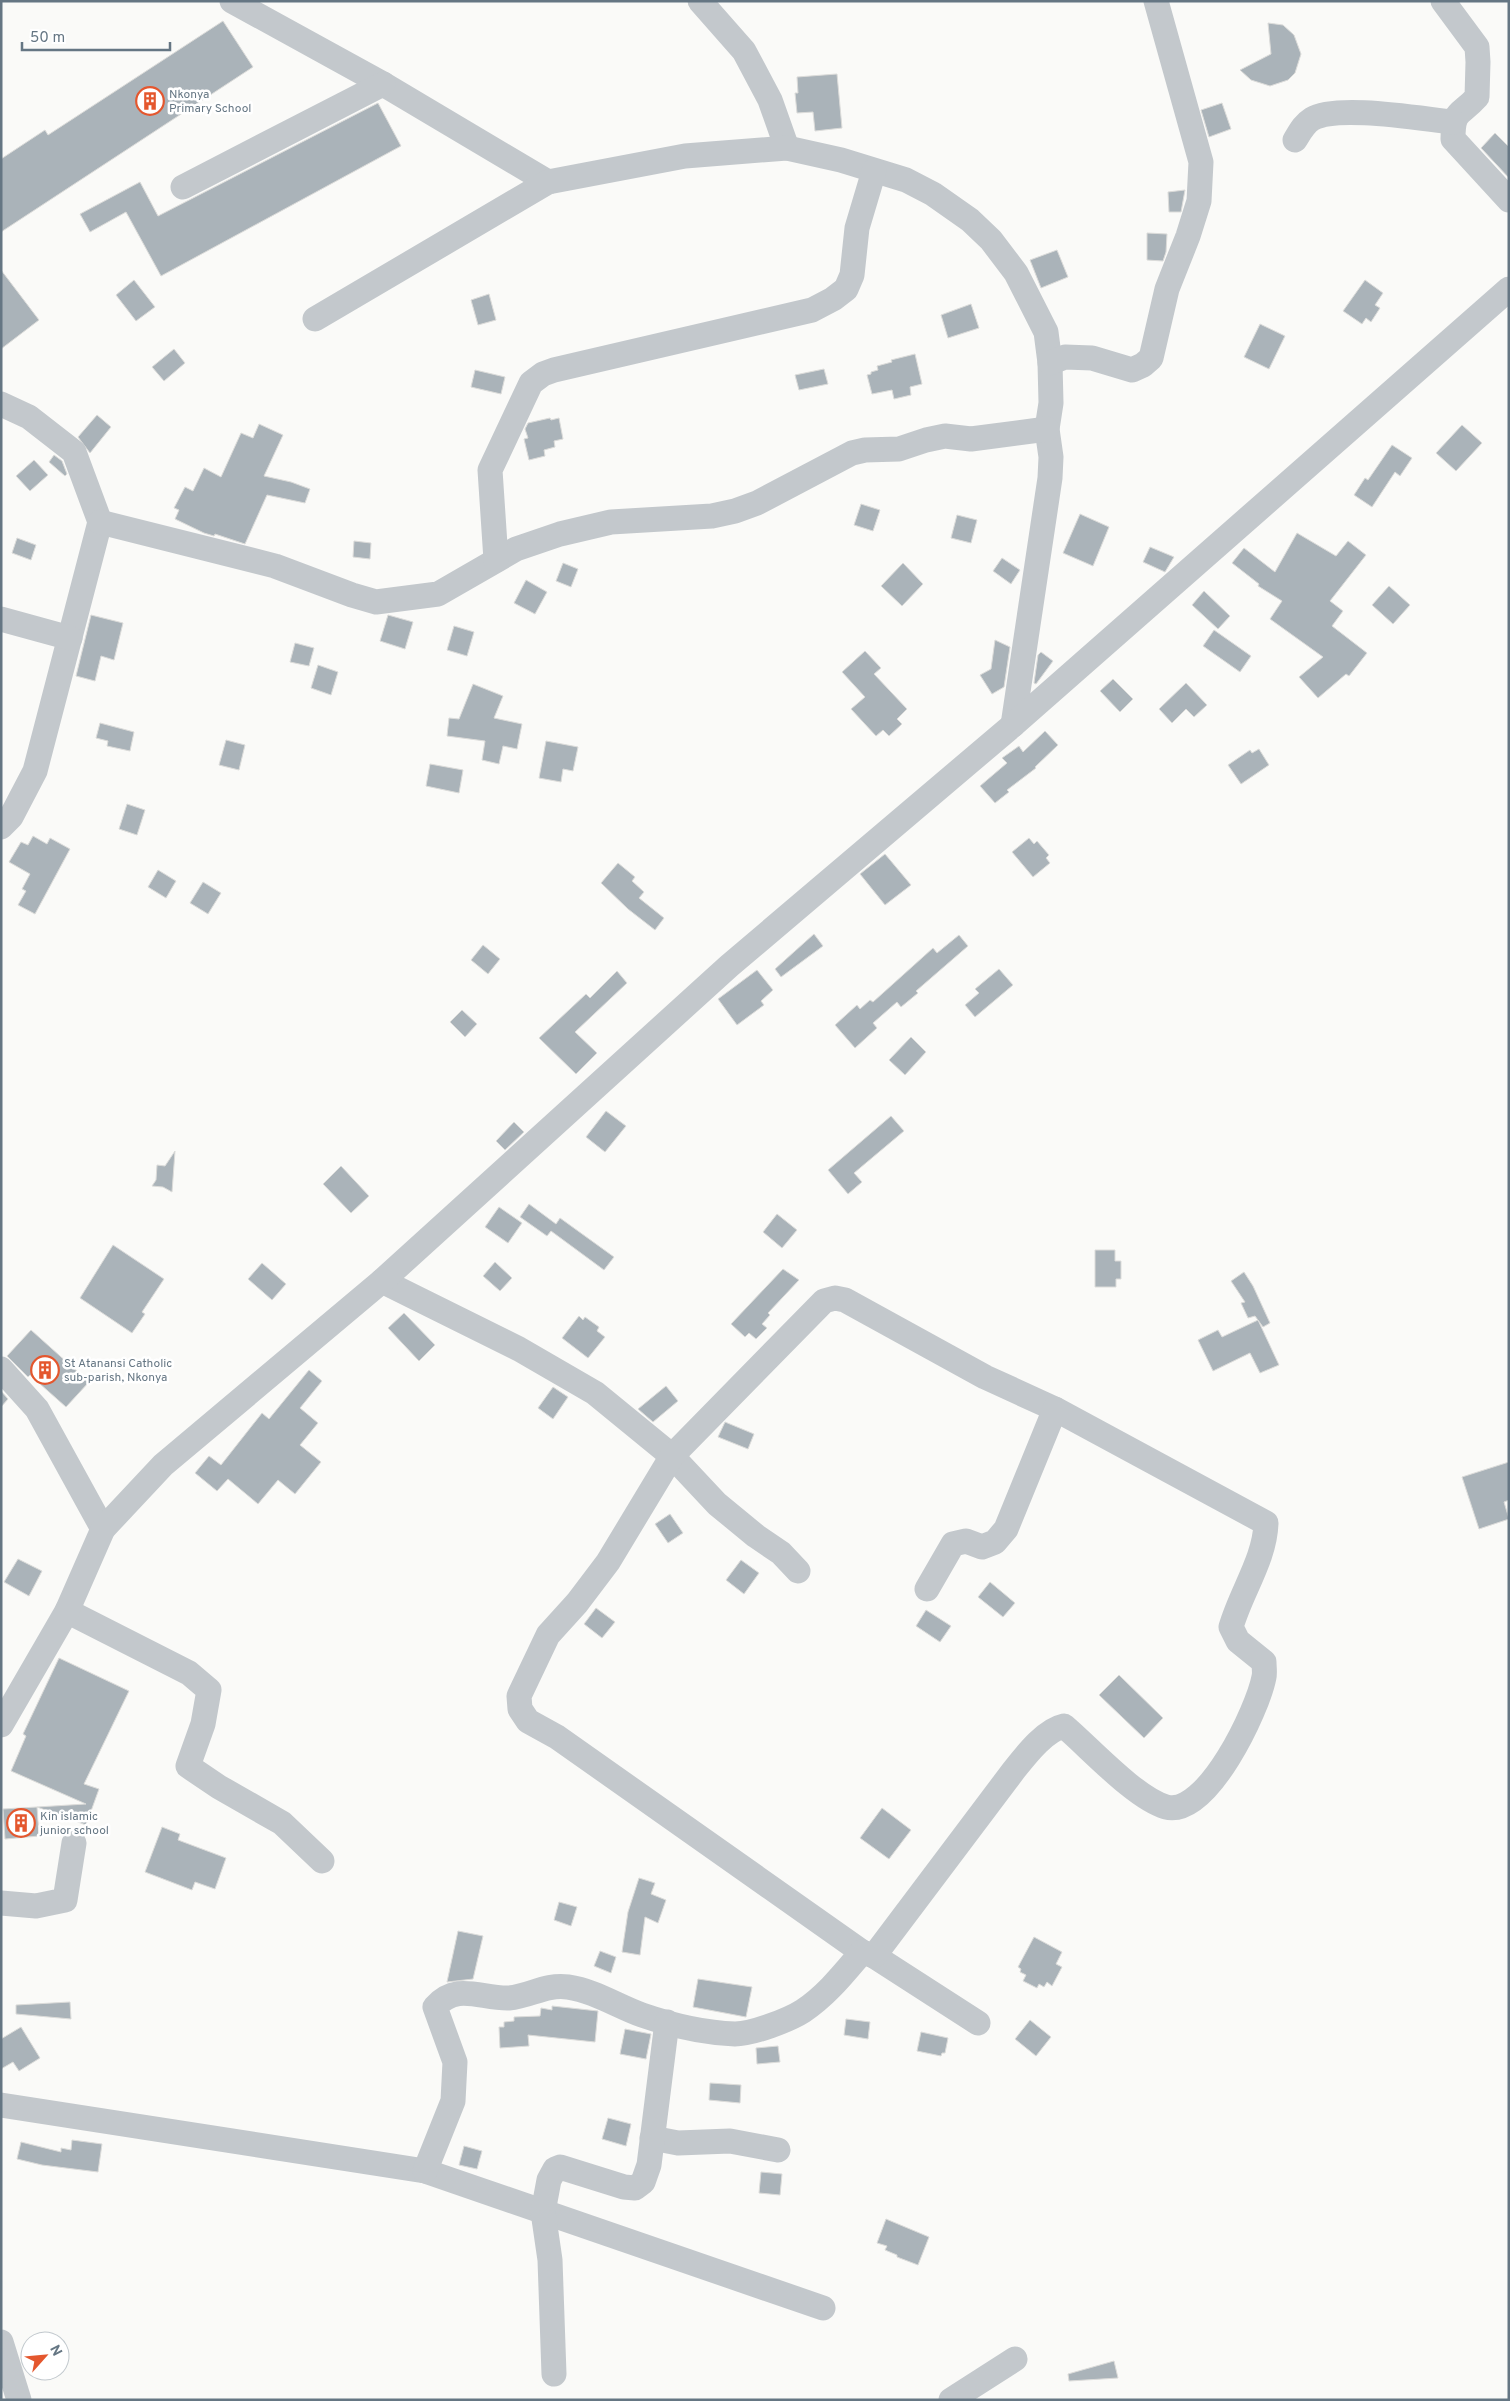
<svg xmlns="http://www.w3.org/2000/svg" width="1510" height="2401" font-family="Overpass,sans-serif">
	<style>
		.building { fill: #aab3b9; stroke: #dcdcda }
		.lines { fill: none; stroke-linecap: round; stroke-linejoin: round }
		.minor { stroke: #c3c8cc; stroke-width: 25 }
		.labels { text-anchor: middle; stroke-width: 5; stroke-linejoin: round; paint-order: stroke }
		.poi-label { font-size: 12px; fill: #657683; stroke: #fff; text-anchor: start }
	</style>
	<rect width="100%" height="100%" fill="#fafaf8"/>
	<g class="building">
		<path d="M223,21L253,67L1,232V159L45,130L48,135Z"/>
		<path d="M1268,23L1283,25L1294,35L1301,54L1295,73L1288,80L1270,86L1251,80L1240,70L1271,54Z"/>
		<path d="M837,74L842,128L815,131L813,112L797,113L795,93H798L797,77Z"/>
		<path d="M378,103L401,146L161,276L126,212L90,232L80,214L140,182L158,216Z"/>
		<path d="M1222,103L1231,129L1209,137L1201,110Z"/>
		<path d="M1495,133L1509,147V178L1481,148Z"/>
		<path d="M1185,190L1181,212H1169L1168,192Z"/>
		<path d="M1147,233L1167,234L1166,252L1163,261L1147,260Z"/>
		<path d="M1057,250L1068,277L1041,288L1030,260Z"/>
		<path d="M1,270L39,320L1,349Z"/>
		<path d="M134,280L155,307L136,321L116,295Z"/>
		<path d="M1365,280L1383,293L1375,305L1380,308L1371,322L1366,318L1362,324L1343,311Z"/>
		<path d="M489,294L496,320L478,325L471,300Z"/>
		<path d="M971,304L979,328L948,338L941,315Z"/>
		<path d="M1260,324L1285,336L1269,369L1244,357Z"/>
		<path d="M174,349L185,363L164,381L152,367Z"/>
		<path d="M915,354L922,384L910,387L911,395L894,399L892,390L872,394L867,375L871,374V372L878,370L877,366L892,362L891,360Z"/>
		<path d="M824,369L828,384L799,390L795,375Z"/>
		<path d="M475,370L505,377L501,394L471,387Z"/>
		<path d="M97,415L111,427L90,453L78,437Z"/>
		<path d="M550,418L551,420L559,418L563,439L554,441L555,447L544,450L545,456L529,460L524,439L528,438L525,429L528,423Z"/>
		<path d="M259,424L283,435L264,476L291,482L310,489L305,503L267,495L245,544L215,534L214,536L204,533L175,519L179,510L174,508L185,487L193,491L204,468L221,477L241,433L253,438Z"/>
		<path d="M1462,425L1482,443L1456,471L1436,453Z"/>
		<path d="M1392,445L1412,458L1400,476L1395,472L1372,507L1354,495L1365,478L1368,480Z"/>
		<path d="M54,455L62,461L67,474L65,476L49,462Z"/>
		<path d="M34,460L48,475L30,491L16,476Z"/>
		<path d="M861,504L880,510L873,531L854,525Z"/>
		<path d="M1080,514L1109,527L1093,566L1063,553Z"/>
		<path d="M957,515L977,520L971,543L951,538Z"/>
		<path d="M1297,533L1336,556L1348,541L1366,555L1330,601L1343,611L1332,626L1367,653L1349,676L1346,674L1318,698L1299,677L1323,657L1270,619L1282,601L1258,586L1259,584L1232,563L1244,548L1275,572Z"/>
		<path d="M17,538L36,545L31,560L12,553Z"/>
		<path d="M354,541L371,543L370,559L353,557Z"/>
		<path d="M1150,547L1174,557L1165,572L1143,562Z"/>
		<path d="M1002,558L1020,570L1011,584L993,571Z"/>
		<path d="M563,563L578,569L571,587L556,581Z"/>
		<path d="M903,563L923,584L902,606L881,586Z"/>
		<path d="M526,580L547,592L535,614L514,603Z"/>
		<path d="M1389,586L1410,605L1393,624L1372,605Z"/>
		<path d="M1204,591L1230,616L1218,629L1192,605Z"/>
		<path d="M91,615L123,623L114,660L101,656L95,681L76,676Z"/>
		<path d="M388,615L413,622L405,649L380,641Z"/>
		<path d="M454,626L474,632L467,656L447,650Z"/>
		<path d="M1214,630L1251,656L1240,672L1203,646Z"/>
		<path d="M995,640L1010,647L1004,687L992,694L980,675L991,669Z"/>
		<path d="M295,643L314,648L309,666L290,662Z"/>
		<path d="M865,651L881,668L874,674L907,709L897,719L902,724L889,736L883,730L876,736L851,709L865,697L842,672Z"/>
		<path d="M1041,652L1053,661L1036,684L1034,683L1038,655Z"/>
		<path d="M318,665L338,672L331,695L311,688Z"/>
		<path d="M1113,679L1133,699L1120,712L1100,691Z"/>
		<path d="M1186,683L1207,705L1194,717L1186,709L1172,723L1159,709Z"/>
		<path d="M473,684L503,696L494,718L522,724L517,749L503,746L499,764L482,760L485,741L447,736L449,718L459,719Z"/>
		<path d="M100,723L134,732L130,751L107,746L108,741L96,738Z"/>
		<path d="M1045,731L1058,745L1035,767L1036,768L1007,790L1009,792L995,803L980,786L1007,763L1002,758L1019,746L1023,752Z"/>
		<path d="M226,740L245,745L239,770L219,765Z"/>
		<path d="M546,741L578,747L573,771L563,769L561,782L539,778Z"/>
		<path d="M1259,749L1269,765L1241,784L1228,765L1250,750L1252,753Z"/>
		<path d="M430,764L463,770L459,793L426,786Z"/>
		<path d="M127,804L145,810L137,835L119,829Z"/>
		<path d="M33,836L47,844L50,838L70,849L35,914L18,905L26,891L22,889L30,874L9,862L21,842L28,845Z"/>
		<path d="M1029,838L1034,844L1037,841L1049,855L1046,858L1050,863L1033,877L1012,852Z"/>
		<path d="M885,854L911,885L885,905L860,874Z"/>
		<path d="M618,863L635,877L632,881L644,892L639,898L664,918L655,930L628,909L601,883Z"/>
		<path d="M158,870L176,881L166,898L148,887Z"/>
		<path d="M203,882L221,893L208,914L190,903Z"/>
		<path d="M814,934L823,946L781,977L775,969Z"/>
		<path d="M959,935L968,946L916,991L918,993L901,1007L897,1002L873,1023L877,1028L855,1048L835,1025L857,1005L860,1009L870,1000L873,1002L933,948L937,953Z"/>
		<path d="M483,945L500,959L488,974L471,960Z"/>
		<path d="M999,969L1013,985L975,1017L965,1005L979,993L975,989Z"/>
		<path d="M757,970L773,990L761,1001L764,1005L737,1025L718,999Z"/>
		<path d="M617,971L627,983L575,1032L597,1053L576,1074L539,1038L586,994L590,998Z"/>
		<path d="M462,1010L477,1024L465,1037L450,1022Z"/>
		<path d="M911,1037L926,1052L905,1075L889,1060Z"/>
		<path d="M606,1111L626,1126L605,1152L586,1137Z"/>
		<path d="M891,1116L904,1131L854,1173L862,1182L848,1194L828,1170Z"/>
		<path d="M514,1122L524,1132L505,1150L496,1141Z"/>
		<path d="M175,1151L172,1192L163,1187L152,1186L156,1180L157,1165L165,1166Z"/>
		<path d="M341,1166L369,1196L351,1213L323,1184Z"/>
		<path d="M529,1204L556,1224L560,1218L614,1257L604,1270L551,1231L547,1236L520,1217Z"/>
		<path d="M499,1207L522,1223L508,1243L485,1227Z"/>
		<path d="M777,1214L797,1230L782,1248L763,1232Z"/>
		<path d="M113,1245L164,1279L142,1312L145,1314L132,1333L80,1298Z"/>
		<path d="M1095,1250H1115V1261H1121V1279H1116V1287H1095Z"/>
		<path d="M495,1262L512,1278L500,1291L483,1276Z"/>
		<path d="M262,1263L286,1284L272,1300L248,1279Z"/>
		<path d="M783,1269L799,1280L768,1313L770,1315L762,1324L767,1328L756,1339L749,1333L745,1337L731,1324Z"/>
		<path d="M1244,1272L1253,1286L1270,1323L1263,1327L1255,1316L1248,1318L1241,1303L1245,1302L1231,1281Z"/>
		<path d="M404,1313L435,1345L419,1361L388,1328Z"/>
		<path d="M579,1316L583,1320L585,1317L599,1327L597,1331L605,1337L588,1358L562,1338Z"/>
		<path d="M1258,1320L1279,1365L1260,1373L1250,1353L1213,1371L1198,1340L1218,1330L1222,1337Z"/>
		<path d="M31,1330L89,1382L66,1407L30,1375L28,1377L7,1356Z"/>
		<path d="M309,1370L322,1381L300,1408L318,1423L300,1445L321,1462L295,1494L278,1480L258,1504L228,1479L217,1491L195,1473L209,1456L221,1465L262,1413L269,1419Z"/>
		<path d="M666,1386L678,1401L653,1422L638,1409Z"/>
		<path d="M553,1387L568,1397L553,1419L538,1408Z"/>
		<path d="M1,1391L8,1399L1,1407Z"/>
		<path d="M725,1422L754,1434L748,1449L718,1437Z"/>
		<path d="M1509,1462V1500L1504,1502L1509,1519L1479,1529L1462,1477Z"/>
		<path d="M670,1514L683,1533L668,1543L655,1524Z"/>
		<path d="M18,1559L42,1571L29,1596L4,1582Z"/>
		<path d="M741,1560L759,1573L744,1594L726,1580Z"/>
		<path d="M990,1582L1015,1603L1003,1617L978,1597Z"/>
		<path d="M596,1608L615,1622L602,1638L584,1624Z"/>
		<path d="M926,1610L951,1626L940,1642L916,1626Z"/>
		<path d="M59,1658L129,1691L84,1784L99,1789L86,1825L37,1807L86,1804L11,1771L26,1736L23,1734Z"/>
		<path d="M1119,1675L1163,1718L1144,1738L1099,1695Z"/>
		<path d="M37,1807L39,1836L5,1839L3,1809Z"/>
		<path d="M882,1808L911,1830L889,1859L860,1838Z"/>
		<path d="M162,1827L180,1834L178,1840L226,1858L215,1889L195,1882L192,1890L145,1872Z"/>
		<path d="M639,1878L655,1883L651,1894L666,1900L658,1923L645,1917L640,1955L622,1952L628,1912Z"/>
		<path d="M559,1902L577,1907L571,1926L554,1920Z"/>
		<path d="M458,1931L483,1936L473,1979L447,1982Z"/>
		<path d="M1034,1937L1062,1952L1056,1964L1062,1967L1052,1986L1047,1982L1044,1987L1039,1984L1037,1988L1023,1981L1026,1975L1020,1972L1021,1969L1018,1967Z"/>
		<path d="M600,1951L616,1957L611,1973L594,1966Z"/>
		<path d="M698,1979L752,1987L746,2017L693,2007Z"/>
		<path d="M70,2002L71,2019L16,2014V2005Z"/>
		<path d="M552,2006L598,2011L595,2042L528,2035L529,2046L500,2048L499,2027H504V2022L514,2021V2017L540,2016L541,2008L552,2010Z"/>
		<path d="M846,2019L870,2022L868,2039L844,2035Z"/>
		<path d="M1030,2020L1051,2037L1036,2056L1015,2039Z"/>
		<path d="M21,2027L40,2058L19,2071L13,2062L1,2069V2039Z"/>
		<path d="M625,2029L651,2034L646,2059L620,2054Z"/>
		<path d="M921,2032L948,2038L945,2053H942L941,2056L917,2051Z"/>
		<path d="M778,2046L780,2062L757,2064L756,2048Z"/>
		<path d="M710,2083L741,2085L740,2103L709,2100Z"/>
		<path d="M608,2118L631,2124L626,2146L602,2139Z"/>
		<path d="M72,2140L102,2144L98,2172L42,2165L17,2159L21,2142L61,2152V2148L71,2150Z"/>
		<path d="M464,2146L482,2151L477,2169L459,2165Z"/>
		<path d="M761,2172L782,2174L780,2195L759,2193Z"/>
		<path d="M886,2219L929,2237L918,2265L897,2257V2255L885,2250L887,2246L877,2243Z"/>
		<path d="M1114,2361L1118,2378L1069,2381L1068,2374Z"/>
	</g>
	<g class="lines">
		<g class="minor">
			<path d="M232,1L383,84L548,182"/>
			<path d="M700,1L744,51L770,100L787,148"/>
			<path d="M1443,1L1477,47L1478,62L1477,97C1460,116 1453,109 1453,139L1509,200"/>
			<path d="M1295,140C1300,132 1304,124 1312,119C1337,104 1422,119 1453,122"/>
			<path d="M183,187L383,84"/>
			<path d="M315,319L548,182L685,156L787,148L841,160L906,180L933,194L970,220L991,240L1016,273L1046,332L1050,363L1051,403L1047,429L1051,457L1050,478L1013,725"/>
			<path d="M1050,363L1065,357L1092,358L1132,370L1143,365L1151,358L1167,289L1188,236L1199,201L1201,162L1156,1"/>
			<path d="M1,404L29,417L74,452L100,522L35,771L11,817L1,827"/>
			<path d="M100,522L275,566L352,595L376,602L438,594L516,549L560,534L611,522L712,516L735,511L757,503L852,453L865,450L899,449L926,440L945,436L971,439L1047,429"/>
			<path d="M496,560L490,470L531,383L543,374L554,370L812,310L833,299L846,289L852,275L857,228L874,171"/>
			<path d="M1,619L70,638"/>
			<path d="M382,1281L519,1349L595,1393L672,1456L717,1504L756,1536L781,1553L798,1571"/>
			<path d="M1,1369L37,1409L103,1529"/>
			<path d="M67,1611L189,1673L209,1690L203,1724L188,1766L219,1787L282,1823L322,1861"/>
			<path d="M1,1725L67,1611L103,1529L163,1465L382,1281L729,966L1013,725L1509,289"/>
			<path d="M1,1903L36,1906L65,1900L74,1843"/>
			<path d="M862,1952L557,1737L528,1721L520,1709L519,1696L548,1635L577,1603L608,1562L672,1456L824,1301L835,1298L845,1300L985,1377L1055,1409"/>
			<path d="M874,1956L978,2023"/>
			<path d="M1,2105L425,2171L823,2308"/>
			<path d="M652,2138L678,2143L730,2141L778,2150"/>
			<path d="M425,2171L453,2101L455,2062L435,2007C457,1982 481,1999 509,1998C531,1996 545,1984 568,1987C595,1991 617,2006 642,2015C671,2025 705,2033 735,2034C752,2034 789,2020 803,2011C827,1995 844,1973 862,1952L874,1956L1014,1770C1026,1755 1045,1730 1064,1726C1090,1748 1135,1798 1166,1807C1207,1818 1258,1709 1264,1677C1265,1673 1264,1667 1264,1662L1238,1641L1231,1627C1241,1592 1265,1559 1266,1523L1055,1409L1006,1529L995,1542L982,1547L966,1541L953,1544L927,1589"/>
			<path d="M1,2342L19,2400"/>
			<path d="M554,2374L550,2260L543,2212L549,2180L555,2169L560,2167L624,2187L635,2188L643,2182L649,2165L667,2022"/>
			<path d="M951,2400L1015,2359"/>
		</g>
	</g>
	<defs>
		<symbol id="building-ring" viewBox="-11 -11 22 22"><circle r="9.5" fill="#fff" stroke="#e4572e" stroke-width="1.5"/><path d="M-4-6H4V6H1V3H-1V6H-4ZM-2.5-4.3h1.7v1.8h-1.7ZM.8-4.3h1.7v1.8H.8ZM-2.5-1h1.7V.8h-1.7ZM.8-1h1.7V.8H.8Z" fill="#e4572e"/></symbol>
	</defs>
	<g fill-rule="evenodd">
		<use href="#building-ring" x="134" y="85" width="32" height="32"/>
		<use href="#building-ring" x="29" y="1354" width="32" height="32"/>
		<use href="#building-ring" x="5" y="1807" width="32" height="32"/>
	</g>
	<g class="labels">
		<g class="poi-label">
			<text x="169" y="98">Nkonya<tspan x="169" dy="14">Primary School</tspan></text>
			<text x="64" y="1367">St Atanansi Catholic<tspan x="64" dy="14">sub-parish, Nkonya</tspan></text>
			<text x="40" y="1820">Kin islamic<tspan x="40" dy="14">junior school</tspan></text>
		</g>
	</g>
	<rect width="1510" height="2401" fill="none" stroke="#657683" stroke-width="5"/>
	<g transform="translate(45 2356) rotate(63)"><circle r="24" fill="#ffffff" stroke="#c1c8cd"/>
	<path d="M0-4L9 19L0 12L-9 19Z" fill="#e4572e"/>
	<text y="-8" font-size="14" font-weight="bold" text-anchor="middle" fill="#657683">N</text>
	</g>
	<path d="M22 42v8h148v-8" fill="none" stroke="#657683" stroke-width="2.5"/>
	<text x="30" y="42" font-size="15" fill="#657683" stroke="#ffffff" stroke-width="4" paint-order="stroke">50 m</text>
</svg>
